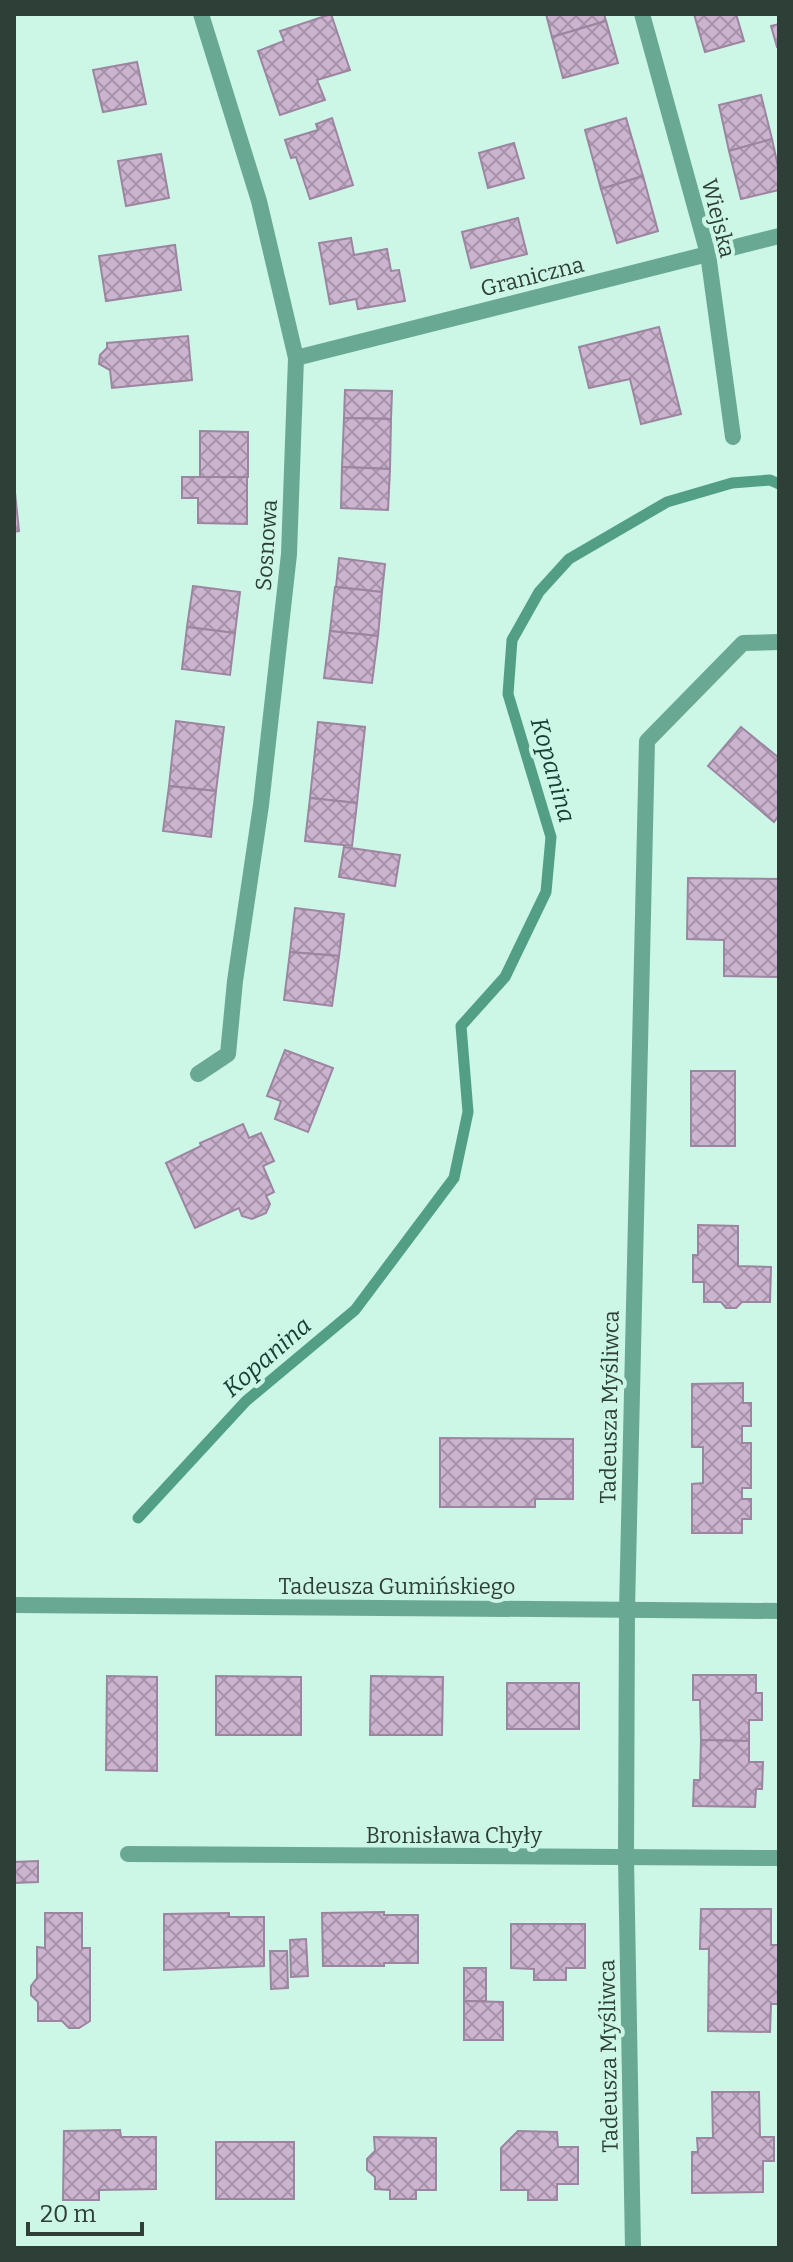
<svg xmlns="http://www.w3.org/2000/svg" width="793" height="2262" font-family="Bitter,serif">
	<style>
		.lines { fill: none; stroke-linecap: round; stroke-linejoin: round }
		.stream { stroke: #539f86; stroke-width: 11 }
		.building { fill: url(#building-cross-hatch); stroke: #9c85a0; stroke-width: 2 }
		.street { stroke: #69a993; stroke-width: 16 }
		.labels { text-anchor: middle; stroke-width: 8; stroke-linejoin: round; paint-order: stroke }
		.street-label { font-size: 22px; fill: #2e3f38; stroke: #ccf6e6 }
		.water-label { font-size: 24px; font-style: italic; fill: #144134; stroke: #ccf6e6 }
	</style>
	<defs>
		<pattern id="building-cross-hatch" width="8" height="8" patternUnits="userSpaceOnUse" patternTransform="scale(2)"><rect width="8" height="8" fill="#ccb3cf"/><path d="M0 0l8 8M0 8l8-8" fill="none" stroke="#a693a9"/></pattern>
	</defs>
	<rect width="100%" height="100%" fill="#ccf6e6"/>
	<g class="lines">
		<path class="stream" d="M138,1518L246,1401L355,1310L454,1178L468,1112L461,1026L505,977L546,892L551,837L508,694L512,640L539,592L569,559L667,502L732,483L770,480L779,484"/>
	</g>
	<g class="building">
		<path d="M331,14L350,70L317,80L325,100L280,115L258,51L284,41L280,31Z"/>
		<path d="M546,14H604L606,21L552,37Z"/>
		<path d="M694,14H736L744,41L705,52Z"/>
		<path d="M606,21L618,63L563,78L552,37Z"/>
		<path d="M779,24V47H777L771,26Z"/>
		<path d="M137,62L146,104L103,112L93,70Z"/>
		<path d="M761,95L772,139L729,151L719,105Z"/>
		<path d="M332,118L353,185L310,199L296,157L291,158L285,140L318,130L316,124Z"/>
		<path d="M626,118L643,176L601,189L585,130Z"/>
		<path d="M772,139L779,171V190L741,199L729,151Z"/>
		<path d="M514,143L524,178L488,188L479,153Z"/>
		<path d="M161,154L169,198L126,206L118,161Z"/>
		<path d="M643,176L658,231L617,243L601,189Z"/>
		<path d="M518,218L527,254L471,268L462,232Z"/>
		<path d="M351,238L354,255L387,249L391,271L399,270L405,301L358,309L356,299L330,304L319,243Z"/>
		<path d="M175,245L181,290L106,301L99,256Z"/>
		<path d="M659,327L681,414L641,424L630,379L589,388L579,347Z"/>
		<path d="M188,336L192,380L112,388L110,370L99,364L100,355L107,348V343Z"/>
		<path d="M345,390L392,391L391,419L344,418Z"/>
		<path d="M344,418L391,419L390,469L342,467Z"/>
		<path d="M200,431L248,432V477H200Z"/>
		<path d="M342,467L390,469L388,510L341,508Z"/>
		<path d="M182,477H247V524L198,523V498H182Z"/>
		<path d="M14,483L19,531L14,532Z"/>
		<path d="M339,558L385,564L382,592L336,587Z"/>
		<path d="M193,586L240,592L235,633L187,627Z"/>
		<path d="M335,587L382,592L378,636L330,631Z"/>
		<path d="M187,627L235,633L230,675L182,669Z"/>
		<path d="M330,631L378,636L372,683L324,678Z"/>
		<path d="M176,721L224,727L216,791L169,786Z"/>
		<path d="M318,722L365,727L357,803L310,798Z"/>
		<path d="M741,727L779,758V815L774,822L708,766Z"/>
		<path d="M169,786L216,791L211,837L163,831Z"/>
		<path d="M310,798L357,803L352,846L305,841Z"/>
		<path d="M344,847L400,855L395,886L339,877Z"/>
		<path d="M688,878L779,879V977L724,976V940L687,939Z"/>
		<path d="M295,908L344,914L339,956L290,952Z"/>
		<path d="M290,952L339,956L332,1006L284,1000Z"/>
		<path d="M285,1050L333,1068L308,1132L275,1119L281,1101L267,1096Z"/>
		<rect x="691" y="1071" width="44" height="75"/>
		<path d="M243,1124L249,1138L261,1133L274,1161L263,1166L274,1192L266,1196L270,1204L266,1213L252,1219L242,1216L239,1208L195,1228L166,1163L201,1146L200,1143Z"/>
		<path d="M698,1225L738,1226V1266L771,1267L770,1302H742L736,1308H726L721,1302H704V1282H693V1255H698Z"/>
		<path d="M743,1383V1403H751V1426H742V1443H751V1488H742V1499H751V1519H742V1533H692V1484L703,1483V1447H692V1384Z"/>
		<path d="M440,1438L573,1439V1499H535V1507H440Z"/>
		<path d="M693,1675H756V1693H762V1720H749V1741L701,1740L700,1700H693Z"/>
		<path d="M107,1676L157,1677V1771L106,1770Z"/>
		<path d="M216,1676L301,1677V1735H216Z"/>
		<path d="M371,1676L443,1677L442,1735H370Z"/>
		<rect x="507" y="1683" width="72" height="46"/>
		<path d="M701,1740L749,1741V1762H763L762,1789H756L755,1807L693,1806L694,1780H700Z"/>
		<path d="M38,1861V1882L14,1883V1862Z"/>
		<path d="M701,1909H771V1945H779V2004H771L770,2032L708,2031L709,1949H700Z"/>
		<path d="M384,1912V1915H418V1963H384V1966H323L322,1913Z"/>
		<path d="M45,1913H82V1948H90V2021L79,2028H69L62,2021H38V2002L31,1995V1986L37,1978V1947L45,1948Z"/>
		<path d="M229,1913V1917H264V1966L164,1970V1914Z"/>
		<path d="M511,1924H585V1968H566V1980H534V1969L511,1968Z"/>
		<path d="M306,1939L308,1976L291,1977L290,1940Z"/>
		<path d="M270,1951H287L288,1988L271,1989Z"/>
		<rect x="464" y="1968" width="22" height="33"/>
		<path d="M464,2001L503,2002V2040H464Z"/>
		<path d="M712,2092H759L760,2137H774V2161H763V2192L692,2193V2152H698L697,2138H713Z"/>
		<path d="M120,2130L121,2137H156V2189L99,2190V2200H63L64,2131Z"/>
		<path d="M518,2131L557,2132L558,2147H578V2184H557V2200H528V2190H501V2148Z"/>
		<path d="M374,2137L436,2138V2190H416V2199H390V2190L375,2189V2177L367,2170V2159L375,2151Z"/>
		<rect x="216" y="2142" width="78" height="57"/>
	</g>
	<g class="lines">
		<g class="street">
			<path d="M642,14L708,254L733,437"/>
			<path d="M296,358L779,236"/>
			<path d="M198,1074L228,1054L235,981L261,805L289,554L296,358L259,201L201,14"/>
			<path d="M14,1605L779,1611"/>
			<path d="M128,1854L779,1858"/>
			<path d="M633,2248L626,1858L627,1610L647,741L743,643L779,642"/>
		</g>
	</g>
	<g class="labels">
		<g class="street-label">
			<text transform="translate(719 218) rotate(76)" y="8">Wiejska</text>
			<text transform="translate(532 276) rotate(-14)" y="8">Graniczna</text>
			<text transform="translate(266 545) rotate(-86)" y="8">Sosnowa</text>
			<text transform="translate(609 1407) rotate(-89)" y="8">Tadeusza Myśliwca</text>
			<text x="397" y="1594">Tadeusza Gumińskiego</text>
			<text x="454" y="1843">Bronisława Chyły</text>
			<text transform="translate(608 2056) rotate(-91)" y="8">Tadeusza Myśliwca</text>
		</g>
		<g class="water-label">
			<text transform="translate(553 770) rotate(74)" y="8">Kopanina</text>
			<text transform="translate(267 1357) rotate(-41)" y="8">Kopanina</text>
		</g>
	</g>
	<rect width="793" height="2262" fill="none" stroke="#2e3f38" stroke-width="32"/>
	<path d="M28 2222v12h114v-12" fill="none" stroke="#2e3f38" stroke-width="4"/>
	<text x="40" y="2222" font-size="24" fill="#2e3f38" stroke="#ccf6e6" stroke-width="6" paint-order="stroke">20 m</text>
</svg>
